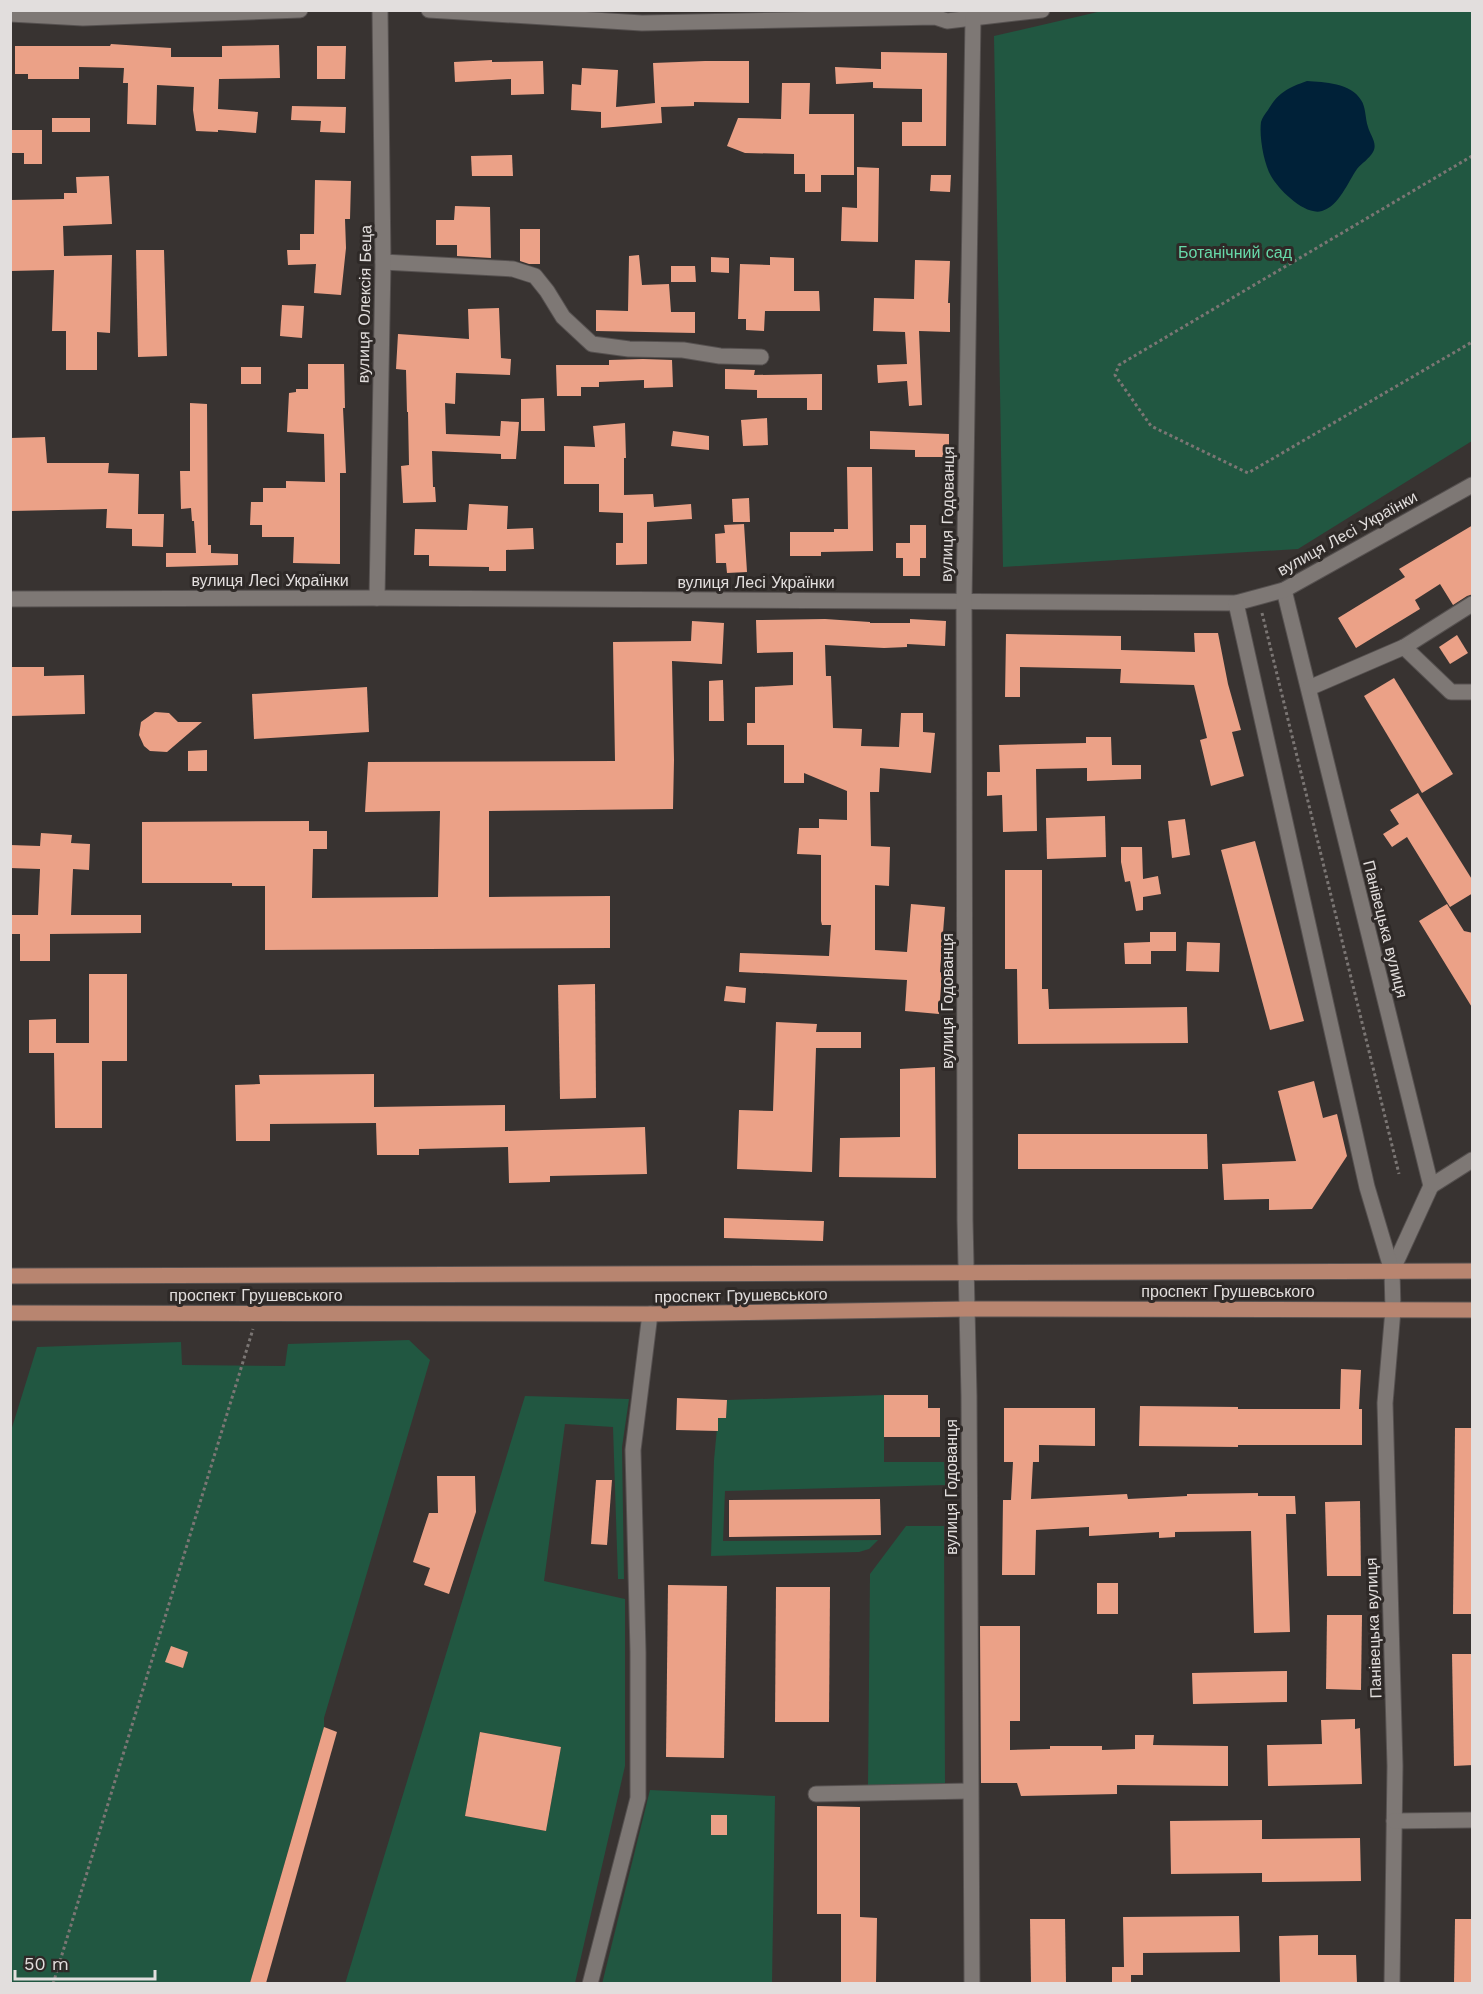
<svg xmlns="http://www.w3.org/2000/svg" width="1483" height="1994" font-family="'Work Sans',sans-serif">
	<style>
		.green { fill: #215741; fill-rule: evenodd }
		.water { fill: #002138 }
		.building { fill: #eba187 }
		.lines { fill: none; stroke-linecap: round; stroke-linejoin: round }
		.minor-casing { stroke: #565150; stroke-width: 17 }
		.major-casing { stroke: #565150; stroke-width: 17 }
		.path { stroke: #7b7674; stroke-width: 3; stroke-dasharray: 3 3; stroke-linecap: butt }
		.minor { stroke: #7e7875; stroke-width: 15 }
		.major { stroke: #b88570; stroke-width: 15 }
		.labels { text-anchor: middle; stroke-width: 6; stroke-linejoin: round; paint-order: stroke }
		.park-label { font-size: 16px; fill: #67d9a9; stroke: #2e2927 }
		.street-label { font-size: 16px; fill: #e2dedd; stroke: #2e2927 }
	</style>
	<rect width="100%" height="100%" fill="#383331"/>
	<g class="green">
		<path d="M1102,11H1472V441L1298,549L1003,567L994,36Z"/>
		<path d="M409,1340L430,1360L324,1718V1727L250,1983L11,1984L10,1434L37,1347L181,1342L182,1365L285,1366L288,1344Z"/>
		<path d="M884,1395V1462H944L945,1485L725,1491L723,1541L878,1540L869,1549L859,1552L711,1556L714,1460L718,1418H726L727,1400Z"/>
		<path d="M525,1396L629,1399L622,1447L624,1579H618L613,1427L565,1424L544,1581L625,1599V1766L575,1983L345,1984ZM480,1732L561,1747L546,1831L465,1816Z"/>
		<path d="M906,1526H944L945,1785L868,1787L870,1574Z"/>
		<path d="M650,1790L775,1796L772,1983L602,1984Z"/>
	</g>
	<path class="water" d="M1307,81C1324,82 1351,83 1361,100C1366,107 1365,118 1368,127C1370,135 1378,143 1373,152C1369,159 1362,163 1357,169C1348,182 1339,206 1322,211C1305,216 1279,190 1271,176C1264,164 1259,137 1261,122C1262,118 1265,114 1268,110C1278,93 1287,88 1307,81Z"/>
	<g class="building">
		<path d="M111,44L171,48V57H222V46L279,45L280,78L219,79L218,109L258,112L256,133L218,130V132L196,131L193,110L194,87L157,85L156,125L127,124L128,83H123L124,68L79,67V79H28V74H15V46H110Z"/>
		<path d="M317,46H346L345,79H317Z"/>
		<path d="M881,52L947,53L946,146H902V122H922V89L873,88V82L836,84L835,67L881,69Z"/>
		<path d="M492,60V62L543,61L544,94L511,95V79L455,82L454,62Z"/>
		<path d="M705,61H749V103L694,102V106L661,107L662,123L601,128V112L571,110L572,84L581,85L582,68L618,70L616,107L655,103L653,63Z"/>
		<path d="M782,83H810L809,114H854V175H821V192H805V174H794V154L745,153L727,146L738,118L781,119Z"/>
		<path d="M292,106L346,107L345,133L320,132L321,121L291,120Z"/>
		<rect x="52" y="118" width="38" height="14"/>
		<path d="M10,130H42V164H24V153H11Z"/>
		<path d="M512,155L513,176H472L471,156Z"/>
		<path d="M857,167L879,168L878,242L841,241L842,207L857,208Z"/>
		<path d="M931,175H951L950,192L930,191Z"/>
		<path d="M109,176L112,224L63,226L64,256L112,255L110,333L97,332V370H66V331H52L54,270L10,271V200L64,199V193H77L76,177Z"/>
		<path d="M315,180L351,181L350,219H345L346,248L341,295L314,293L316,264L288,265L287,250H300V234H314Z"/>
		<path d="M455,206L490,207L491,258L457,256V245H436V220H454Z"/>
		<path d="M520,229H540V264H529L520,261Z"/>
		<path d="M136,250H164L167,356L138,357Z"/>
		<path d="M639,255L642,285L669,284L671,312H695V333L596,331V310L628,311L629,256Z"/>
		<path d="M711,257L729,258V273L711,272Z"/>
		<path d="M770,257L794,258V291H819L820,311H765L764,331L746,330V319H738L740,264L770,265Z"/>
		<path d="M915,260L950,261L948,303H950V332L919,331L922,405L909,406L907,381L878,383L877,365L907,364L905,332L873,331L874,298L914,299Z"/>
		<path d="M671,266H695L696,282H671Z"/>
		<path d="M282,305L304,306L302,338L280,336Z"/>
		<path d="M499,308L501,358L511,359L510,375L456,373L455,404L445,403L446,434L500,436L501,421L519,422L516,459H501V454L432,451L433,487H435L436,502L403,503L401,466L409,465L408,412H407L406,370L396,369L398,334L469,339L468,309Z"/>
		<path d="M643,359L672,360L673,387L644,388V380L599,382V387H581V396H557L556,365H609V360Z"/>
		<path d="M308,364H344L345,408H343L346,473H340V564L293,563L294,537H262V525H250L251,502H263V488H286V481L325,482L324,434L287,432L289,393L296,392V389H308Z"/>
		<rect x="241" y="367" width="20" height="17"/>
		<path d="M725,369L755,370L754,375L822,374V410H807V398H757V390L725,389Z"/>
		<path d="M544,398L545,431H521V399Z"/>
		<path d="M190,403L207,404L208,545H211V553L238,554V565L166,567V553H196L194,521H192L191,508L181,509L180,471H190Z"/>
		<path d="M767,418L768,445L743,446L741,420Z"/>
		<path d="M625,423L626,458H624V495L653,494L654,507L691,504L692,519L647,522V564L616,565V543H623V513L599,512V484H564V446L595,447L593,426Z"/>
		<path d="M673,431L709,436V450L671,446Z"/>
		<path d="M870,431L949,434V457H915V450L870,449Z"/>
		<path d="M45,437L47,463H109L108,473L139,474L138,514H164L163,547L132,546V529L106,528L107,509L10,511V438Z"/>
		<path d="M847,467H872L873,551L821,552V556H790V532H834V529H848Z"/>
		<path d="M749,498L750,522H733L732,499Z"/>
		<path d="M469,504L508,506L507,529L533,528L534,549L506,550V571H489V567L429,566V555H414L415,529L467,530Z"/>
		<path d="M744,524L747,572L727,573L726,563H716L715,534L725,533L724,525Z"/>
		<path d="M910,525H926V558H920V576H903V558H896V543H910Z"/>
		<path d="M1473,525V594L1467,596L1453,605L1440,584L1415,600L1420,609L1356,648L1338,618L1405,577L1399,569Z"/>
		<path d="M825,619L870,622V623H910V619L946,621L945,646L907,644V647L884,648L825,645L826,676H831L833,728L862,729L861,746L899,747L901,713H923V732L935,733L931,773L880,768L879,792H870L871,846L890,847L889,886L875,885V950L907,952L911,904L945,907L940,972L942,973L939,1014L905,1011L907,980L739,972L740,953L829,956L831,925H822L821,921V855L797,854L799,828H819V819L847,820V791L804,773V783H784V745H747V723H755V687L793,685V652L757,653L756,620Z"/>
		<path d="M692,621L724,623L722,664L672,661L674,760L673,809L489,811V897L610,896V948L265,950V886H232V883H142V822L309,821V831H327V849H313L312,898L438,897L440,811L365,812L368,762L615,761L613,642L691,641Z"/>
		<path d="M1194,633H1218L1228,684L1241,730L1232,732L1244,776L1211,786L1200,740L1207,738L1194,685L1120,683L1121,669L1020,667V697H1005L1006,634L1121,636V650L1195,652Z"/>
		<path d="M1457,635L1468,653L1450,664L1439,647Z"/>
		<path d="M10,667H44V676L84,675L85,714L10,716Z"/>
		<path d="M1394,678L1453,774L1422,793L1364,696Z"/>
		<path d="M723,680L724,721H709V681Z"/>
		<path d="M367,687L369,732L254,739L252,694Z"/>
		<path d="M155,712L169,713L178,722H202L167,752L150,751L144,746L139,735L141,722Z"/>
		<path d="M1086,737H1111L1112,765H1141V779L1087,781V768L1036,769L1037,831L1003,832L1002,795L987,796V772H1000L999,745L1086,743Z"/>
		<path d="M207,750V771H188V751Z"/>
		<path d="M1418,793L1473,881V893L1450,907L1407,837L1392,847L1383,834L1399,824L1390,810Z"/>
		<path d="M1105,816L1106,857L1047,859L1046,818Z"/>
		<path d="M1185,819L1190,855L1172,858L1168,821Z"/>
		<path d="M41,833L72,835L71,843L90,844L89,870L73,869L71,915H141V933L50,934V961H20V934H10V915H38L40,869L10,868V845L40,846Z"/>
		<path d="M1255,841L1304,1021L1270,1030L1221,850Z"/>
		<path d="M1121,847H1142L1143,879L1158,876L1161,894L1143,897V910L1136,911L1130,881L1125,882L1121,862Z"/>
		<path d="M1005,870H1042V989H1048L1049,1009L1187,1007L1188,1043L1018,1044L1017,969H1005Z"/>
		<path d="M1447,904L1464,931L1473,933V1009L1419,921Z"/>
		<path d="M1150,932H1176V951H1151V964H1125L1124,943L1150,942Z"/>
		<path d="M1187,942L1220,943L1219,972L1186,971Z"/>
		<path d="M89,974H127V1061H102V1128H55L54,1053H29V1020L56,1019V1043H89Z"/>
		<path d="M595,984L596,1098L560,1099L558,985Z"/>
		<path d="M726,986L746,988L745,1003L724,1001Z"/>
		<path d="M776,1022L817,1024L816,1032H861V1048H816L812,1172L737,1169L739,1110L773,1111Z"/>
		<path d="M935,1067L936,1178L839,1177L840,1138L900,1137V1069Z"/>
		<path d="M374,1074V1107L505,1105V1131L645,1127L647,1174L550,1176V1182L509,1183L508,1147L419,1149V1155H377L376,1123L270,1124V1141H236L235,1085L260,1084L259,1075Z"/>
		<path d="M1314,1081L1323,1118L1337,1114L1347,1156L1312,1209L1269,1210V1199L1224,1200L1222,1164L1296,1161L1278,1091Z"/>
		<path d="M1018,1134H1207L1208,1169H1018Z"/>
		<path d="M724,1218L824,1221L823,1241L724,1238Z"/>
		<path d="M1341,1369L1361,1370L1359,1409H1362V1445H1238V1447L1139,1446L1140,1406L1238,1407V1409H1340Z"/>
		<path d="M884,1395H928V1408H940V1437H884Z"/>
		<path d="M677,1398L727,1400L726,1418H718V1431L676,1430Z"/>
		<path d="M1004,1408H1095V1446L1039,1445V1462H1033L1031,1499L1127,1494L1128,1499L1187,1496V1494L1258,1493V1496H1295L1296,1514H1286L1290,1632L1254,1633L1251,1531L1175,1532V1537L1159,1538V1532L1089,1536V1527L1036,1530L1035,1575H1002L1003,1500H1011L1013,1462H1004Z"/>
		<path d="M1455,1428H1473V1614H1453Z"/>
		<path d="M437,1476H475L476,1512L449,1594L424,1585L430,1568L413,1562L429,1513H438Z"/>
		<path d="M596,1480H612L607,1545L591,1544Z"/>
		<path d="M880,1499L881,1535L729,1537V1500Z"/>
		<path d="M1360,1501L1361,1576H1327L1325,1502Z"/>
		<rect x="1097" y="1583" width="21" height="31"/>
		<path d="M668,1585L727,1586L724,1758L666,1757Z"/>
		<path d="M776,1587H830L829,1722H775Z"/>
		<path d="M1327,1615H1362L1361,1690L1326,1689Z"/>
		<path d="M980,1626H1020V1721H1010V1750L1050,1749V1746H1102V1750L1135,1749V1735H1154L1153,1745L1228,1746V1786L1117,1785V1794L1021,1796L1017,1783H981Z"/>
		<path d="M171,1646L188,1652L183,1668L165,1662Z"/>
		<path d="M1452,1654H1473V1765L1454,1766Z"/>
		<path d="M1287,1671V1702L1193,1704L1192,1673Z"/>
		<path d="M1355,1719V1729L1360,1728L1362,1784L1268,1786L1267,1745L1322,1744L1321,1720Z"/>
		<path d="M324,1727L337,1732L266,1983H250Z"/>
		<path d="M480,1732L561,1747L546,1831L465,1816Z"/>
		<path d="M817,1806L860,1807V1917L877,1918L876,1983H841V1914H817Z"/>
		<rect x="711" y="1815" width="16" height="20"/>
		<path d="M1262,1820V1839L1360,1838L1361,1881L1262,1882V1873L1171,1874L1170,1821Z"/>
		<path d="M1239,1916L1240,1952L1143,1953V1975H1131V1983H1112V1967H1124L1123,1917Z"/>
		<path d="M1030,1919H1065L1066,1983H1031Z"/>
		<path d="M1455,1919H1473V1983H1454Z"/>
		<path d="M1318,1935V1955H1356L1357,1983H1280L1279,1936Z"/>
	</g>
	<g class="lines">
		<defs>
			<g id="minor">
				<path d="M429,10L642,23L935,17L947,21L1042,10"/>
				<path d="M10,14L83,18L300,10"/>
				<path d="M383,262L513,269L535,276L547,291L563,317L592,344L629,349L683,350L720,356L761,357"/>
				<path d="M1284,590L1431,1186L1392,1271"/>
				<path d="M377,598L383,262L380,10"/>
				<path d="M10,599L377,598L1236,603L1284,590L1472,485"/>
				<path d="M1236,603L1367,1187L1392,1271L1393,1310L1385,1403L1395,1766L1392,1984"/>
				<path d="M1404,647L1472,604"/>
				<path d="M1309,688L1404,647L1451,692H1472"/>
				<path d="M1431,1186L1472,1160"/>
				<path d="M816,1794L970,1791"/>
				<path d="M1394,1821L1472,1820"/>
				<path d="M590,1984L638,1798V1652L633,1450L650,1314"/>
				<path d="M972,1984L969,1396L965,1220L964,602L973,18"/>
			</g>
			<g id="major">
				<path d="M10,1276L1472,1271"/>
				<path d="M10,1313L650,1314L967,1309L1472,1310"/>
			</g>
		</defs>
		<use href="#minor" class="minor-casing"/>
		<use href="#major" class="major-casing"/>
		<g class="path">
			<path d="M1472,156L1119,365L1115,375L1151,426L1248,473L1472,342"/>
			<path d="M1262,613L1399,1174"/>
			<path d="M53,1984L253,1329"/>
		</g>
		<use href="#minor" class="minor"/>
		<use href="#major" class="major"/>
	</g>
	<g class="labels">
		<g class="park-label">
			<text x="1235" y="258">Ботанічний сад</text>
		</g>
		<g class="street-label">
			<text transform="translate(364 304) rotate(-89)" y="6">вулиця Олексія Беца</text>
			<text transform="translate(947 514) rotate(-89)" y="6">вулиця Годованця</text>
			<text transform="translate(1347 533) rotate(-29)" y="6">вулиця Лесі Українки</text>
			<text x="270" y="586">вулиця Лесі Українки</text>
			<text x="756" y="588">вулиця Лесі Українки</text>
			<text transform="translate(1386 929) rotate(76)" y="6">Панівецька вулиця</text>
			<text transform="translate(947 1001) rotate(-90)" y="6">вулиця Годованця</text>
			<text x="1228" y="1297">проспект Грушевського</text>
			<text x="256" y="1301">проспект Грушевського</text>
			<text transform="translate(741 1295) rotate(-1)" y="6">проспект Грушевського</text>
			<text transform="translate(951 1487) rotate(-90)" y="6">вулиця Годованця</text>
			<text transform="translate(1373 1628) rotate(-92)" y="6">Панівецька вулиця</text>
		</g>
	</g>
	<rect width="1483" height="1994" fill="none" stroke="#e2dedd" stroke-width="24"/>
	<path d="M15 1970v9h140v-9" fill="none" stroke="#e2dedd" stroke-width="3"/>
	<text x="24" y="1970" font-size="18" fill="#e2dedd" stroke="#2e2927" stroke-width="4.5" paint-order="stroke">50 m</text>
</svg>
